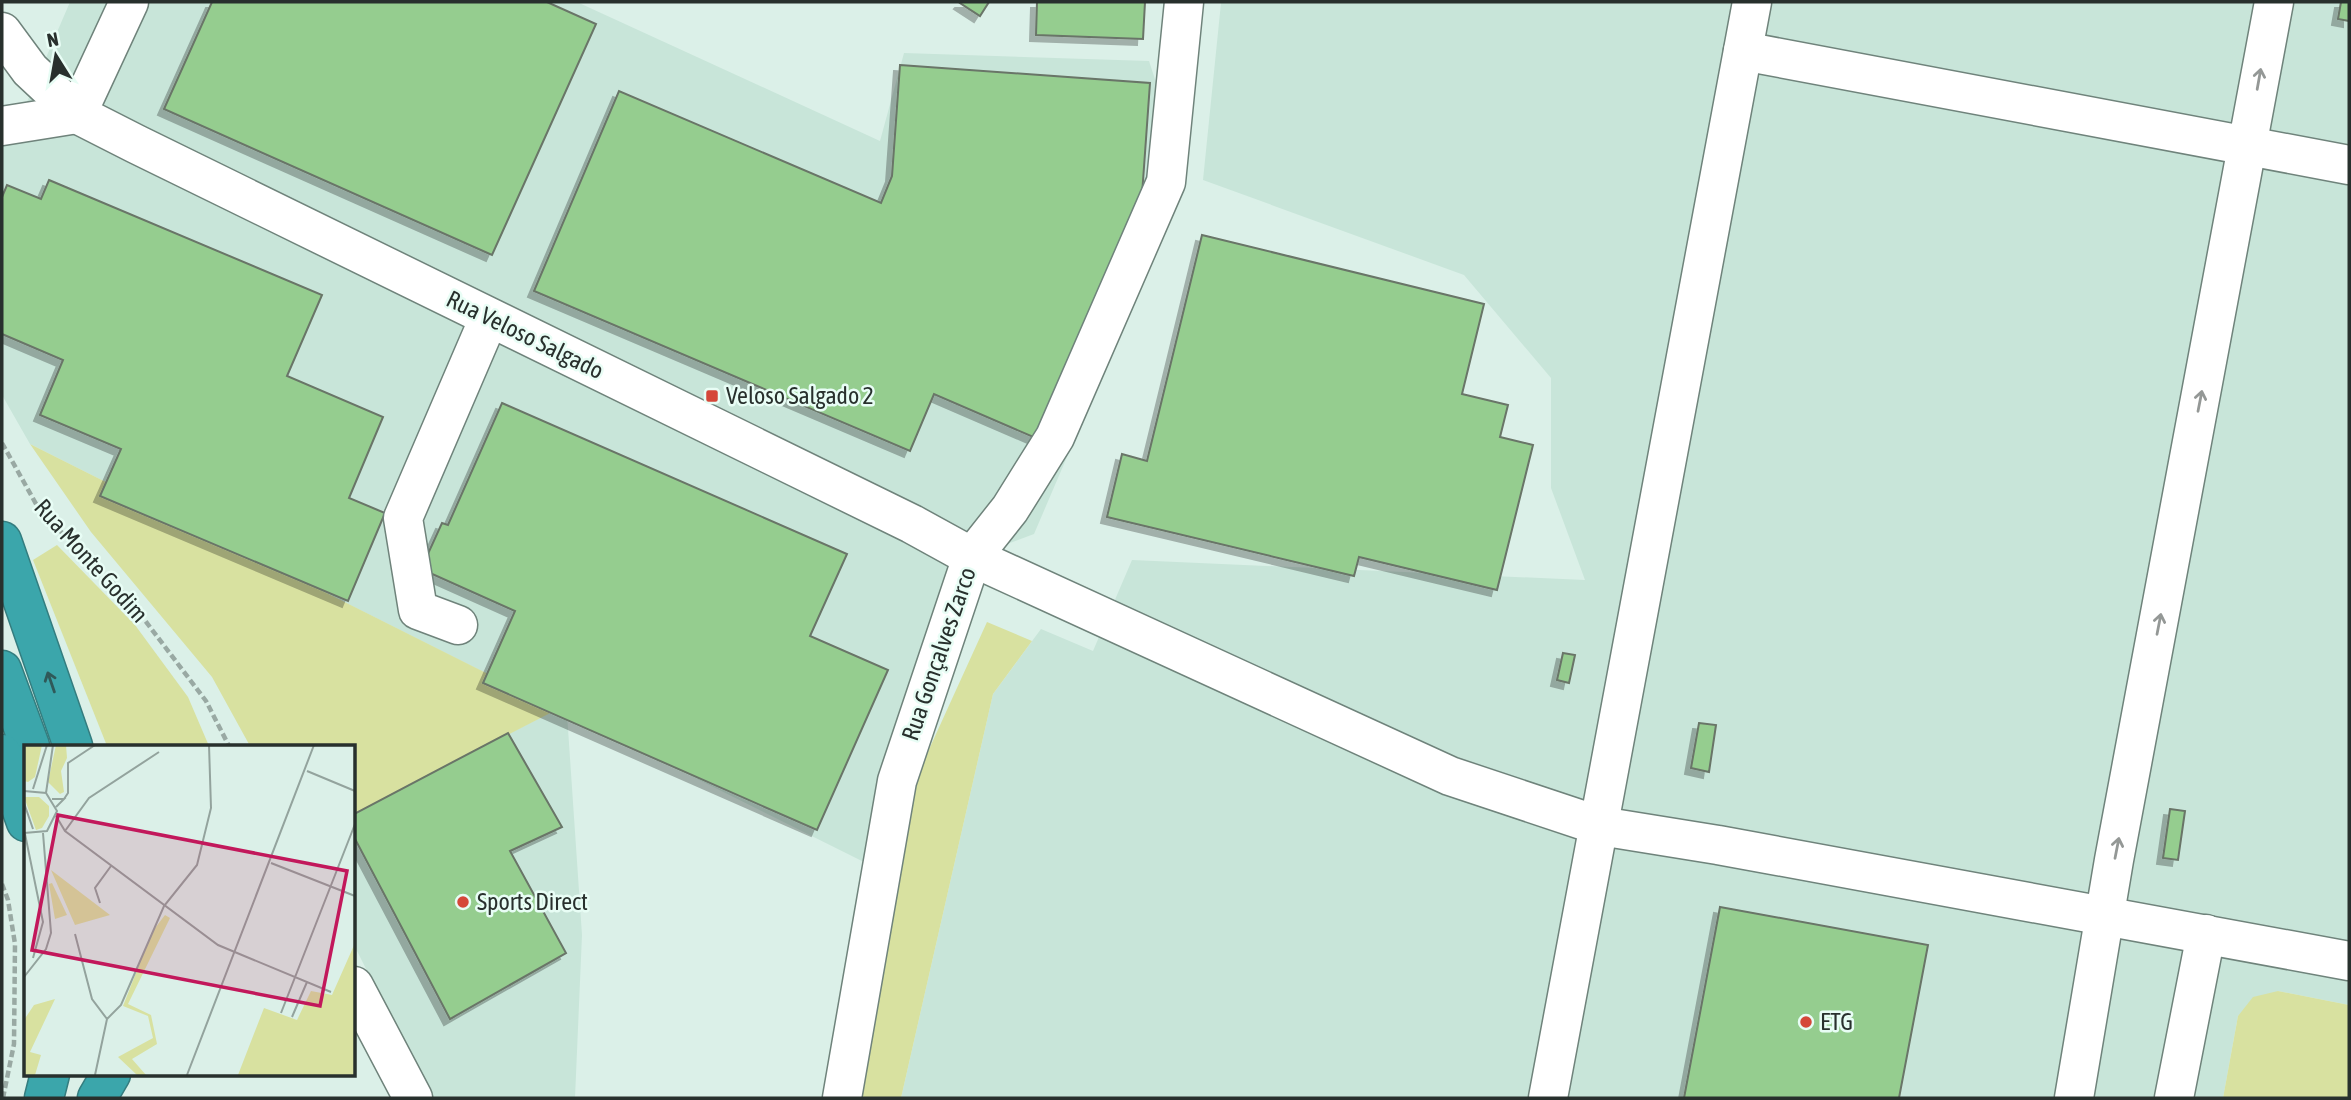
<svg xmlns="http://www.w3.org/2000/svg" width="2351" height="1100" font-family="'Asap Condensed',sans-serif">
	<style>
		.built { fill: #c8e5d9 }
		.green { fill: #d8e1a0 }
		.building { fill: #95cd8f; stroke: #697567; stroke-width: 2; filter: url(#shadow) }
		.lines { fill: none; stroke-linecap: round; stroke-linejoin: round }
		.minor-casing { stroke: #6f837b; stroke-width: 41 }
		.highway-casing { stroke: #347d7f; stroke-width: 41 }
		.path { stroke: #99a9a3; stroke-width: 4.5; stroke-dasharray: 7 3.5; stroke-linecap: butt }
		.minor { stroke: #fff; stroke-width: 38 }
		.highway { stroke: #3ba6ab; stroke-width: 38 }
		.oneway { stroke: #949896 }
		.oneway2 { stroke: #2f5959 }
		.poi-dot { fill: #d54739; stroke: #e8fdf5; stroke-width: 2.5 }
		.labels { text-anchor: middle; stroke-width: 5; stroke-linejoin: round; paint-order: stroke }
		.street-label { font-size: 24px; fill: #28302d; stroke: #e8fdf5 }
		.poi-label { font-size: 24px; fill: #28302d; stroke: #e8fdf5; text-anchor: start }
		.inset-road { fill: none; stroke: #93a39d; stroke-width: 2 }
		.view { fill: #c2185b; fill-opacity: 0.15; stroke: #c2185b; stroke-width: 3.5 }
		.inset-edge { fill: none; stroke: #28302d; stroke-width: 3.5 }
	</style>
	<defs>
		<filter id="shadow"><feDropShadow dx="-6" dy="6" stdDeviation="0" flood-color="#0004"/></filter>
	</defs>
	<rect width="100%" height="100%" fill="#dbf0e8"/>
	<g class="built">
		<path d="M70,2H577L880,141L904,53L1149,61L1187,177L1034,534L972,557L882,871L567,714L582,935L575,1098H431L354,945V814L557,709L30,444L2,395V142L11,139Z"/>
		<path d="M1225,2H2349V1005L2278,991L2238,1016L2223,1098H901L993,694L1041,629L1093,651L1132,560L1585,580L1551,488V378L1464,275L1203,180L1221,3Z"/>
	</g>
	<g class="green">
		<path d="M30,444L558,709L354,814V746H250L212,677L91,532Z"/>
		<path d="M57,545L135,625L188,697L209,746H107L33,560Z"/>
		<path d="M987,622L1032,641L993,694L901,1098H857L916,778Z"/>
		<path d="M2278,991L2349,1005V1098H2223L2238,1016L2253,997Z"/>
	</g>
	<g class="building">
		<path d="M212,2H547L596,24L492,255L164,109Z"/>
		<path d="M961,2H989L980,16L960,3Z"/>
		<path d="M1037,2H1145L1143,39L1036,35Z"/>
		<path d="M2341,2H2349V21L2338,19Z"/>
		<path d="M900,65L1150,83L1140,223L1038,439L934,394L910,451L534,291L619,91L881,203L892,176Z"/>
		<path d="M49,180L322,295L287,376L383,417L349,498L385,513L348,601L100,496L121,449L40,415L63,360L2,334V197L7,185L41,199Z"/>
		<path d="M1202,235L1484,304L1462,394L1508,405L1500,437L1533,445L1497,590L1359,557L1354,576L1107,517L1122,454L1147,461Z"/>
		<path d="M502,403L847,554L810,636L888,670L817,830L483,683L515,611L421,569L442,523L448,525Z"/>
		<path d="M1563,653L1575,655L1569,683L1557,680Z"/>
		<path d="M1699,723L1716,725L1709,772L1691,768Z"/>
		<path d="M508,733L562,827L510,851L566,953L450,1019L354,837V814Z"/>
		<path d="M2170,809L2185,811L2178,860L2163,858Z"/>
		<path d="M1720,907L1928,945L1899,1098H1684Z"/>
	</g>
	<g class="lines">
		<defs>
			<g id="minor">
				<path d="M2,32L30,70L77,114L136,144L912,524L972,557L1450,776L1600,826L1718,845L2349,961"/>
				<path d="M1743,51L2349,165"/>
				<path d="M77,114L129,2"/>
				<path d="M2,126L77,114"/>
				<path d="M458,625L418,610L403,518L489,318"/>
				<path d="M354,986L413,1098"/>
				<path d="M842,1098L897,781L972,557L1010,509L1055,437L1166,182L1184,2"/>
				<path d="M1548,1098L1752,2"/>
				<path d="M2074,1098L2114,860L2274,2"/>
				<path d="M2174,1098L2206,934"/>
			</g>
			<g id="highway">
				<path d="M2,541L73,746"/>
				<path d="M2,670L30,746"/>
				<path d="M2,754L26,822"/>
				<path d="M44,1098L50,1074"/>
				<path d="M97,1098L111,1074"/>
			</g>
		</defs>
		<use href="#minor" class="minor-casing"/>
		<use href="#highway" class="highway-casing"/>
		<g class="path">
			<path d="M2,443L40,511L128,598L206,701L229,746"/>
			<path d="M2,884L8,900L15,944L14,1044L3,1098"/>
		</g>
		<use href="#minor" class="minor"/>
		<use href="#highway" class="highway"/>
	</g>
	<defs><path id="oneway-shaft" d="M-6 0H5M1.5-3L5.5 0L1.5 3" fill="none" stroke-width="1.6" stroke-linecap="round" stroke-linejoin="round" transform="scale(1.75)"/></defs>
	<g class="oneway">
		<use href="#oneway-shaft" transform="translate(2259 79) rotate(-80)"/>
		<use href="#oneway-shaft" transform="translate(2200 401) rotate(-79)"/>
		<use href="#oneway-shaft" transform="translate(2159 624) rotate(-79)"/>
		<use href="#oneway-shaft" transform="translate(2117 848) rotate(-79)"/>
	</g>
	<use class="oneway2" href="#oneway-shaft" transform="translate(51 682) rotate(-109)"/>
	<g class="poi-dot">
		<rect x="705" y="389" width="14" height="14" rx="3.5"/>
		<circle cx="463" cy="902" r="7"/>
		<circle cx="1806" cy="1022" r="7"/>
	</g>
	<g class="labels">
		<g class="street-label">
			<text transform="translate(525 335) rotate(26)" y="8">Rua Veloso Salgado</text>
			<text transform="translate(91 561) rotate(48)" y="8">Rua Monte Godim</text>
			<text transform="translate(939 654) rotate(-71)" y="8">Rua Gonçalves Zarco</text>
		</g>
		<g class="poi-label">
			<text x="726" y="404">Veloso Salgado 2</text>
			<text x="477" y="910">Sports Direct</text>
			<text x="1820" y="1030">ETG</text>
		</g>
	</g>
	<g transform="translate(24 745)">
		<rect width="331" height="331" fill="#dbf0e8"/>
		<path d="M0,0H18L11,32L4,37L0,36ZM32,0H42L43,13L37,26L40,47L36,49L24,37ZM0,52H15L25,61V71L18,83L12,85ZM27,125L86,170L51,180ZM28,138L43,170L31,174L25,139ZM141,170L146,173L104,259L127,270L133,299L108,314L122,330H113L94,312L129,293L124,271L99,261L128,187ZM331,198V330H214L240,263L273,275L287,246L308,250ZM31,254L6,307L17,310L11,330H0V275L10,260Z" fill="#d8e1a0"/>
		<path class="inset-road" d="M283,26L331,46M9,44L23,0M0,46L22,48L33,66L23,86L0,88M22,48L29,0M28,54H40L32,62M40,54L44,48V18L71,0M0,58L9,84M32,71L41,86L194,200L307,247M41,86L65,53L135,7M1,89L19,177L9,213M247,118L331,151M76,158L71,143L87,121M51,189L68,254L83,274M0,232L22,204L27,188L19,88M257,268L331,79M268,272L283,237M71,330L83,274L97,260L140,161L173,120L187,63L185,0M163,330L290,0"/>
		<path class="view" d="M34,70L323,126L296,261L8,205Z"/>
		<rect width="331" height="331" class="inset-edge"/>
	</g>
	<rect width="2351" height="1100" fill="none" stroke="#28302d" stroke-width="7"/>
	<g transform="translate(56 56) rotate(349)" stroke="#e8fdf5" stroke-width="5" paint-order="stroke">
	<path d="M0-5L12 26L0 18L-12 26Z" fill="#28302d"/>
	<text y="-10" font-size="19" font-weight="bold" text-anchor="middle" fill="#28302d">N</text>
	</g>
</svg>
